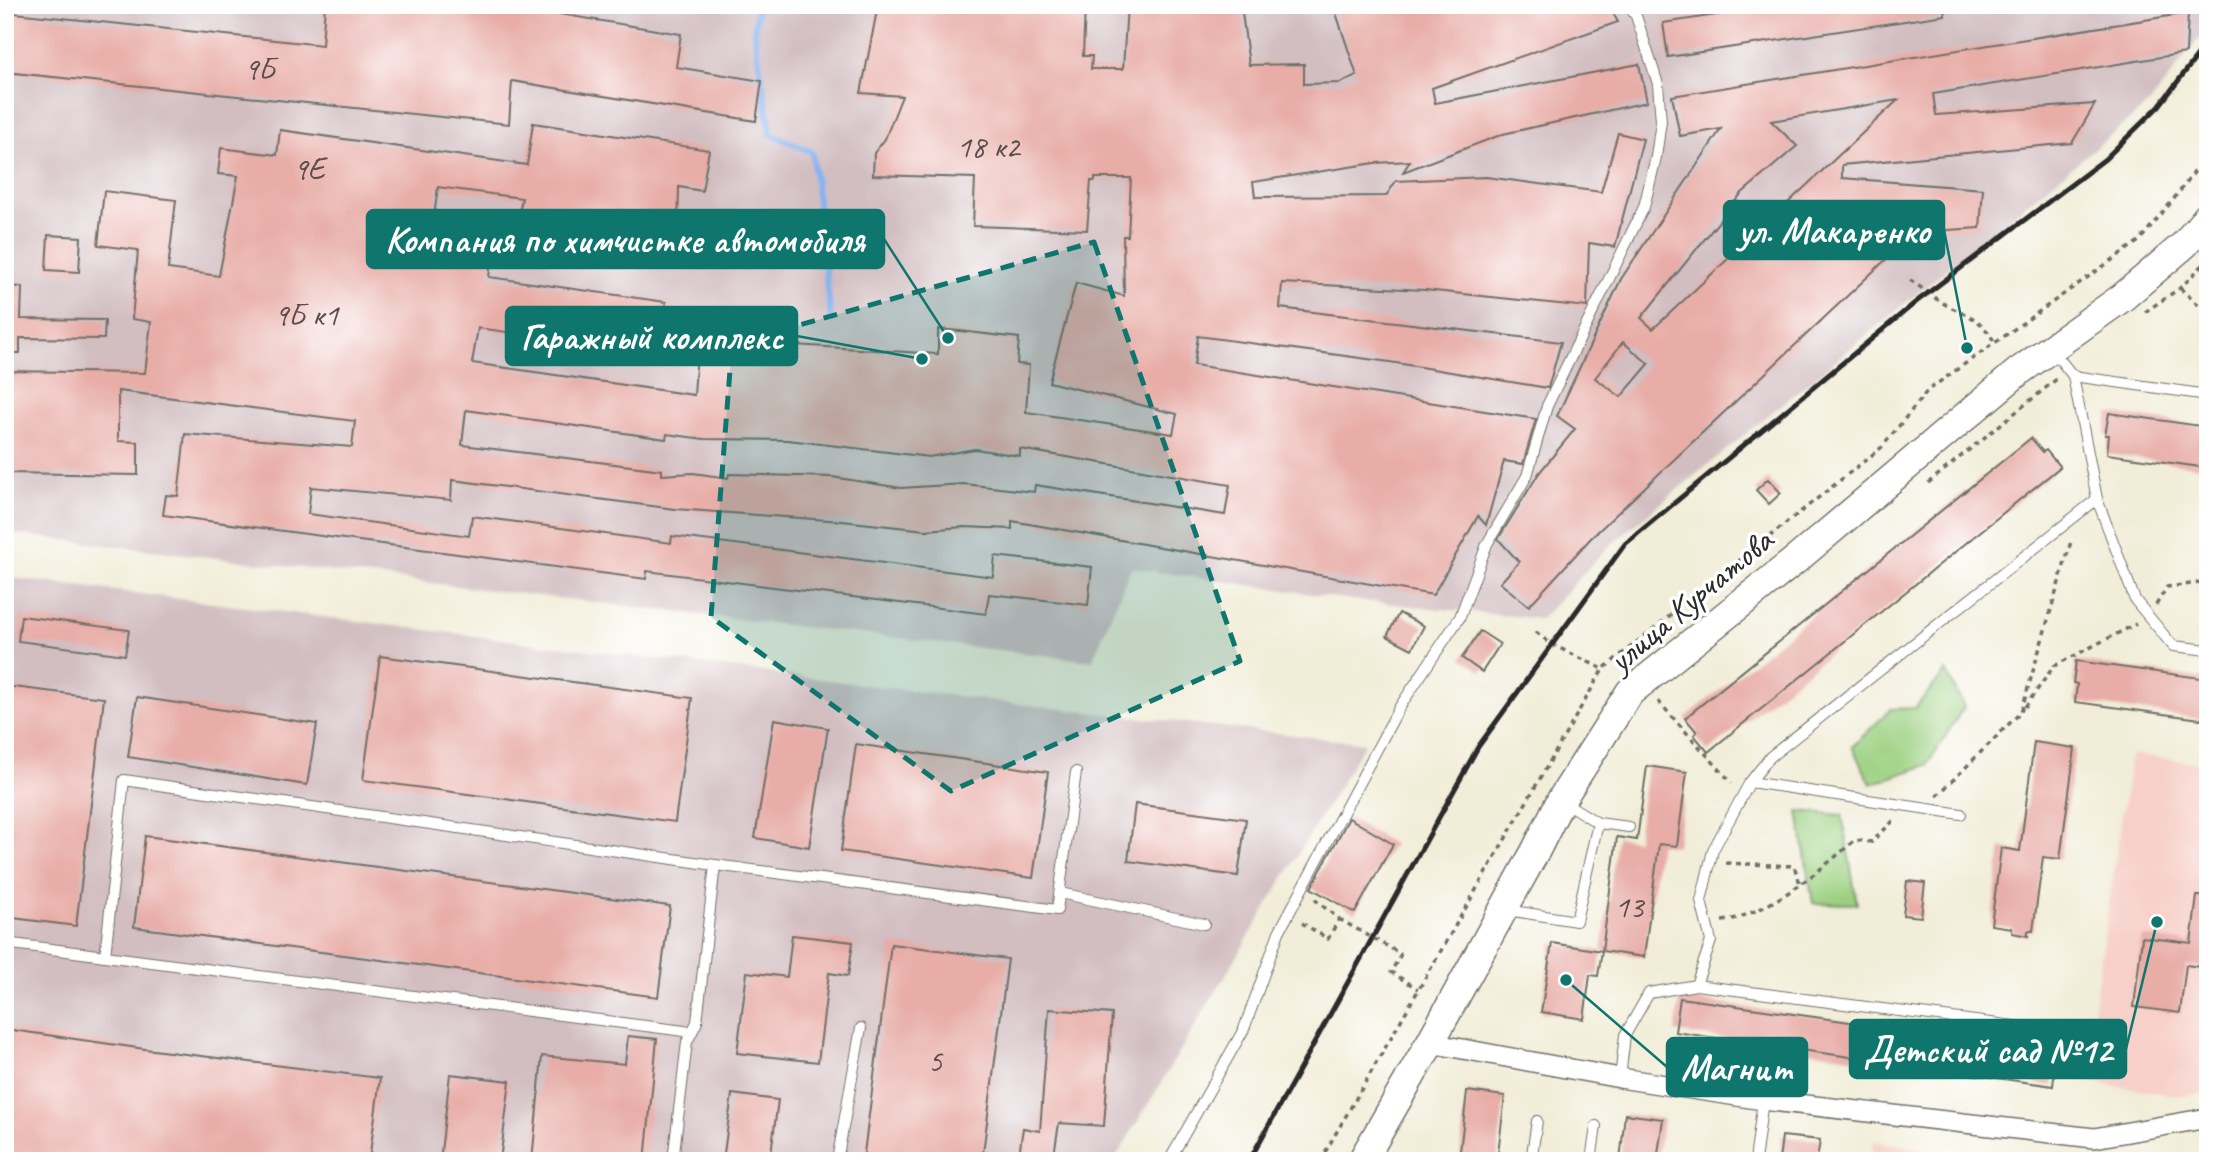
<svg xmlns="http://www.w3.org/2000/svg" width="2213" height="1166" font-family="Caveat,sans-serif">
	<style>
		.built { fill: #f7d0c9 }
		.industrial { fill: #d2bec1 }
		.green { fill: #9cd080; stroke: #647e56; stroke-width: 2 }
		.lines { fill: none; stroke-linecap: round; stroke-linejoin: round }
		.stream { stroke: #83b3ee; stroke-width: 6 }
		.building { fill: #e8ada7; fill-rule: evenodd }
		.lane-casing { stroke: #706f68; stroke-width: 12 }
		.street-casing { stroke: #706f68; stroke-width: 22 }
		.secondary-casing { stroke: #706f68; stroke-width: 31 }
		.path { stroke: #706f68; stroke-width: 3.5; stroke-dasharray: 5 5; stroke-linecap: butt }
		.lane { stroke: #fff; stroke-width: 10 }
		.street { stroke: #fff; stroke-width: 19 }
		.secondary { stroke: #fff; stroke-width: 28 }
		.rail { stroke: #2b2b2b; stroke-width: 5 }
		.path-bridge { stroke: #706f68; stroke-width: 3.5; stroke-dasharray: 5 5; stroke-linecap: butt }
		.marked { fill: #0f766e; fill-opacity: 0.2; stroke: #0f766e; stroke-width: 5; stroke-dasharray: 14 9; stroke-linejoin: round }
		.labels { text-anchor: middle; stroke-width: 7; stroke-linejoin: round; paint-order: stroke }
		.number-label { font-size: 32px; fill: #5a4c4a }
		.street-label { font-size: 35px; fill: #2b2b2b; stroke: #fff }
		.leader { fill: none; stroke: #0f766e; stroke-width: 2.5 }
		.callout-dot { fill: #0f766e; stroke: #fff; stroke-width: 2.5 }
		.callout { fill: #0f766e; stroke: #0f766e; stroke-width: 2.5 }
		.callout-label { font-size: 37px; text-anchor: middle; font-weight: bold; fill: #fff }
	</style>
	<rect width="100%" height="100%" fill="#fff"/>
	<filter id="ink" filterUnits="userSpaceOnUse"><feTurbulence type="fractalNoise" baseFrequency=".0143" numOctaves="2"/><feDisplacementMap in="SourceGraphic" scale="14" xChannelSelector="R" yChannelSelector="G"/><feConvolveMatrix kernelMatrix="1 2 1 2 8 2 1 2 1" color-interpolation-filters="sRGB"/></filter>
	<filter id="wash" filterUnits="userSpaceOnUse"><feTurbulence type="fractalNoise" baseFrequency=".00686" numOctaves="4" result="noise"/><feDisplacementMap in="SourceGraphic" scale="28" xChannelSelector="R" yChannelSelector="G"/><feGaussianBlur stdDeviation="1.57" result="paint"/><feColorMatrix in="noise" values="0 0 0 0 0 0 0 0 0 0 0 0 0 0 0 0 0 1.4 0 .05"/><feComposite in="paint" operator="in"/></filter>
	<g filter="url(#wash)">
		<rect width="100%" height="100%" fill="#f1edd8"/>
		<g class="built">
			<path d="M2131,754L2208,764V1092L2180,1096L2083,1081Z"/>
			<path d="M1874,1141L1995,1161H1871Z"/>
		</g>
		<g class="industrial">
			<path d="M5,5H2208V26L2150,103L1610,545L1541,619L1353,600L1131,568L1092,661L5,533Z"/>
			<path d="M5,577L1018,704L1365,743L1114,1161H5Z"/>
		</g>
		<g class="green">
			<path d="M1946,671L1964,707L1927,765L1871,784L1852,747L1891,709L1915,708Z"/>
			<path d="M1798,811L1842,815L1857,904L1813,903Z"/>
		</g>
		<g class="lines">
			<path class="stream" d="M758,5L754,31L771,134L812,152L831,319"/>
		</g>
		<g id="blocks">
			<g class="building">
				<path d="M325,5H524L523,8L681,34L676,67L762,81L756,121L512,81L509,124L5,72V12L322,45Z"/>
				<path d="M878,5H1085L1083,56H1092L1091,69H1123L1127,5H1241L1249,65L1304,64V84L1340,83L1357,76L1336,13L1357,5H1608L1618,22L1432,88L1435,103L1639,64L1647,102L1503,134L1403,172L1410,161L1375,163L1253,182L1255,197L1386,196L1396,181L1486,177L1601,192L1618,133L1643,139L1615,247L1589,243L1587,307L1425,290L1282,283L1280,308L1561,342L1548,388L1390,362L1198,336L1194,365L1536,419L1523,464L1504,461L1486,525L1478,516L1433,595L1012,521V529L964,527L926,530L842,521L675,509L452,480L451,500L311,487L308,514L469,536L472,516L671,543L672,536L993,577L995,556L1092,567L1088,605L989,594L986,614L647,571L646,579L163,515L166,495L178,496L185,434L352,447L355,421L118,391V441L138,442V475L5,473V371L145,373L151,322L132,319L138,250L98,245L104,191L176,200L168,269L219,276L238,176L218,174L221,148L277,155L280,130L527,165L533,123L709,150L702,191L679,187L677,268L513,246L522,198L438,187L432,230L494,240L489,277L666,302L659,353L478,328L472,363L694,395L698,339L938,354V329L960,331L1019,338L1017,364L1029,365L1026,412L1173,434L1177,414L1049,382L1076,283L1124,296L1123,236H1128L1131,178H1095V181H1091L1087,230L973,226L975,178L873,175L874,153L885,139L902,96L861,93ZM466,410L666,439L667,434L704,439L788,440L929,457L975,449L1020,456V449L1230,485L1225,515L1035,485L1034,492L964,484L901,488L832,477L729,474L728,478L693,473L662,475V470L462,445Z"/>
				<path d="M1782,5H1944L1945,15L1668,57L1663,23Z"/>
				<path d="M2188,13L2186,53L1933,94L1936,115L2095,104L2072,143L1842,165V178L1983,189L1980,228L1915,232L1591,538L1529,606L1500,583L1519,562L1498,539L1539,473L1575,429L1557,416L1621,279L1721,129L1680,136L1672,96ZM1898,100L1653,329L1641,318L1741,194L1797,146L1771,121ZM1623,342L1649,364L1621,397L1595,378Z"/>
				<path d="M48,235L81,237L79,272L46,270Z"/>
				<path d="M5,286L22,287L21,319L105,320L104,339L20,338V353H5Z"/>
				<path d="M2109,413L2208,427V468L2107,454L2109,435H2105Z"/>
				<path d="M2031,438L2043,452L2046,450L2060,467L1708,752L1694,735L1697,732L1685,718Z"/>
				<path d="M1768,479L1781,493L1769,504L1756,490Z"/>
				<path d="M1399,613L1424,626L1412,649L1387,636Z"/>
				<path d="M21,616L129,630L125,655L18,641Z"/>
				<path d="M1480,631L1500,644L1482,672L1462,658Z"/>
				<path d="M380,656L692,698L675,822L363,780Z"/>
				<path d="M2076,661L2208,679V720L2075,702L2077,684L2073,683Z"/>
				<path d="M5,686L104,698L76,926L5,917Z"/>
				<path d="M137,697L317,724L307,785L128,757Z"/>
				<path d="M774,719L828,728L809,847L755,838Z"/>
				<path d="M2034,742L2075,748L2060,859L2043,857L2033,931H2028V936L2012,933V928L1991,925L2001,848L2020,851Z"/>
				<path d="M856,744L1048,772L1033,878L841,851Z"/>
				<path d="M1647,766L1687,772L1677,846L1659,844L1644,957L1602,951L1617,837L1637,840Z"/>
				<path d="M1135,804L1246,819L1238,876L1128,861Z"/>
				<path d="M1349,818L1393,844L1355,913L1311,888Z"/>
				<path d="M145,836L670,906L658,997L134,927Z"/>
				<path d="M1907,881L1925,883L1921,917L1903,915Z"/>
				<path d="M2197,896H2208V968L2186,965L2180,1013L2134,1007L2142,937L2191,943Z"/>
				<path d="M792,935L853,942L848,976L829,973L818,1062L737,1053L747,972L787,977Z"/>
				<path d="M1552,943L1602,951L1598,976L1590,975L1584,1019L1541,1012Z"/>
				<path d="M891,944L1008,959L982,1161H863Z"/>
				<path d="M1680,998L2057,1051L2053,1086L1675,1032Z"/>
				<path d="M1049,1009L1112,1014L1104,1126L1059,1123L1053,1161H1018L1023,1128L1040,1131Z"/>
				<path d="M5,1029L145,1049L380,1078L369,1161H5Z"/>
				<path d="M628,1036L657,1039L645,1161H532L542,1056L625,1064Z"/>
				<path d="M450,1074L510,1081L500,1161H440Z"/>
				<path d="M1467,1091L1505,1096L1497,1161H1459Z"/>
				<path d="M732,1094L778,1100L770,1161H723Z"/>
				<path d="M1625,1114L1663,1119L1657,1161H1620Z"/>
				<path d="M1782,1136L1820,1140L1817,1161H1779Z"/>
			</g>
		</g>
	</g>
	<g filter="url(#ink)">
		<use href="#blocks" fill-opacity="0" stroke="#706f68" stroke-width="2"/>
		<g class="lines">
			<defs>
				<g id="lane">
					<path d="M2053,351L2073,376L2097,499L2135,600L2173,646L2208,650"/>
					<path d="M2073,376L2208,395"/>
					<path d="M1750,782L1961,814"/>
					<path d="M1564,802L1598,823L1629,827"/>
					<path d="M1060,893L1204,924"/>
					<path d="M1507,910L1576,921L1598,823"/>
					<path d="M5,943L105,956"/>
					<path d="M1696,985L1711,941L1701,901L1713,850L1750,782L1770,757L2097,499"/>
					<path d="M692,1032L105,956L124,780L715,865"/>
					<path d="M1620,1078L1625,1035L1649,993L1696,985L2062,1032"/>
					<path d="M673,1161L687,1042L697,1022L715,865L1057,910L1076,772"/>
					<path d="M837,1161L861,1028"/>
					<path d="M1169,1161L1244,1029L1279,932L1399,708L1460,617L1487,544L1527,476L1547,406L1644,207L1656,157L1661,121L1658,84L1636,16L1628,5"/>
					<path d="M1531,1161L1537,1121"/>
					<path d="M1591,1161L1596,1126"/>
					<path d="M1755,1161L1763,1100"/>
				</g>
				<path id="street" d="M1430,1043L1620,1078L1763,1100L2094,1138L2208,1118"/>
				<path id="secondary" d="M1362,1161L1430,1043L1536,850L1561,800L1630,692L1798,558L2018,372L2123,297L2185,244L2208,216"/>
			</defs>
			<use href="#lane" class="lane-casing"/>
			<use href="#street" class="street-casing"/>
			<use href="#secondary" class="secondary-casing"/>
			<g class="path">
				<path d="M1910,280C1924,289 1937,301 1952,308C1975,319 1980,319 1994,341"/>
				<path d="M2180,288L2208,314"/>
				<path d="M2145,312L2180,288L2208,260"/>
				<path d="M1928,483L2058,378"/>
				<path d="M2156,605L2167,587L2208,582"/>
				<path d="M1536,632L1551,644L1603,669"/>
				<path d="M1658,701L1732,783"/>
				<path d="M2025,707L2054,666L2136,624"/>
				<path d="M1937,796L2021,712L2072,538"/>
				<path d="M1726,863L1794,866L1800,883"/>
				<path d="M1722,921C1766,916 1822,869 1855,840L1872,842L1894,820"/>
				<path d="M1302,923L1328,939L1339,919L1313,898"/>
				<path d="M1401,954L1391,972L1418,989"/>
				<path d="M2068,1157L2093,1161"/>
				<path d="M1320,1161L1603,669L1882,447L1928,390L2139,241L2173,200L2208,154"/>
			</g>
			<use href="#lane" class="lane"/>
			<use href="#street" class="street"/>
			<use href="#secondary" class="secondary"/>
			<path class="rail" d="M1249,1161L1478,747L1625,544L1916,302L2105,159L2159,106L2208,42"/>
			<path class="path-bridge" d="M1339,919L1401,954"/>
		</g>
	</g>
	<path class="marked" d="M1094,242L1240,661L951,791L711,617L732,344Z"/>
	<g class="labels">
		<g class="number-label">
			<text x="259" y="79">9Б</text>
			<text x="988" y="157">18 к2</text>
			<text x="309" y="179">9Е</text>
			<text x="306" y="325">9Б к1</text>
			<text x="1629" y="917">13</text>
			<text x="935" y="1071">5</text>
		</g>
		<g class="street-label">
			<text transform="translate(1690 600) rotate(-40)" y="12">улица Курчатова</text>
		</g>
	</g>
	<path class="leader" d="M1967 348L1944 230M948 338L884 239M922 359L797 336M2157 922L2126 1049M1566 980L1667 1067"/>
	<g class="callout-dot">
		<circle cx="1967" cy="348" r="7"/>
		<circle cx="948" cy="338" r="7"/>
		<circle cx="922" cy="359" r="7"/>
		<circle cx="2157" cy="922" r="7"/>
		<circle cx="1566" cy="980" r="7"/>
	</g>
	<g class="callout">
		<rect x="1724" y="201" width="220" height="58" rx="7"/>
		<rect x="367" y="210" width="517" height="58" rx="7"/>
		<rect x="506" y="307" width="291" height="58" rx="7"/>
		<rect x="1850" y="1020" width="276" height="58" rx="7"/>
		<rect x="1667" y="1038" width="140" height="58" rx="7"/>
	</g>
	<g class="callout-label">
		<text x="1834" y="243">ул. Макаренко</text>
		<text x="625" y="252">Компания по химчистке автомобиля</text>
		<text x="652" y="349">Гаражный комплекс</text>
		<text x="1988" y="1062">Детский сад №12</text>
		<text x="1737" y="1080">Магнит</text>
	</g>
	<rect width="2213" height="1166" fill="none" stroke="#fff" stroke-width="28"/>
</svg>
